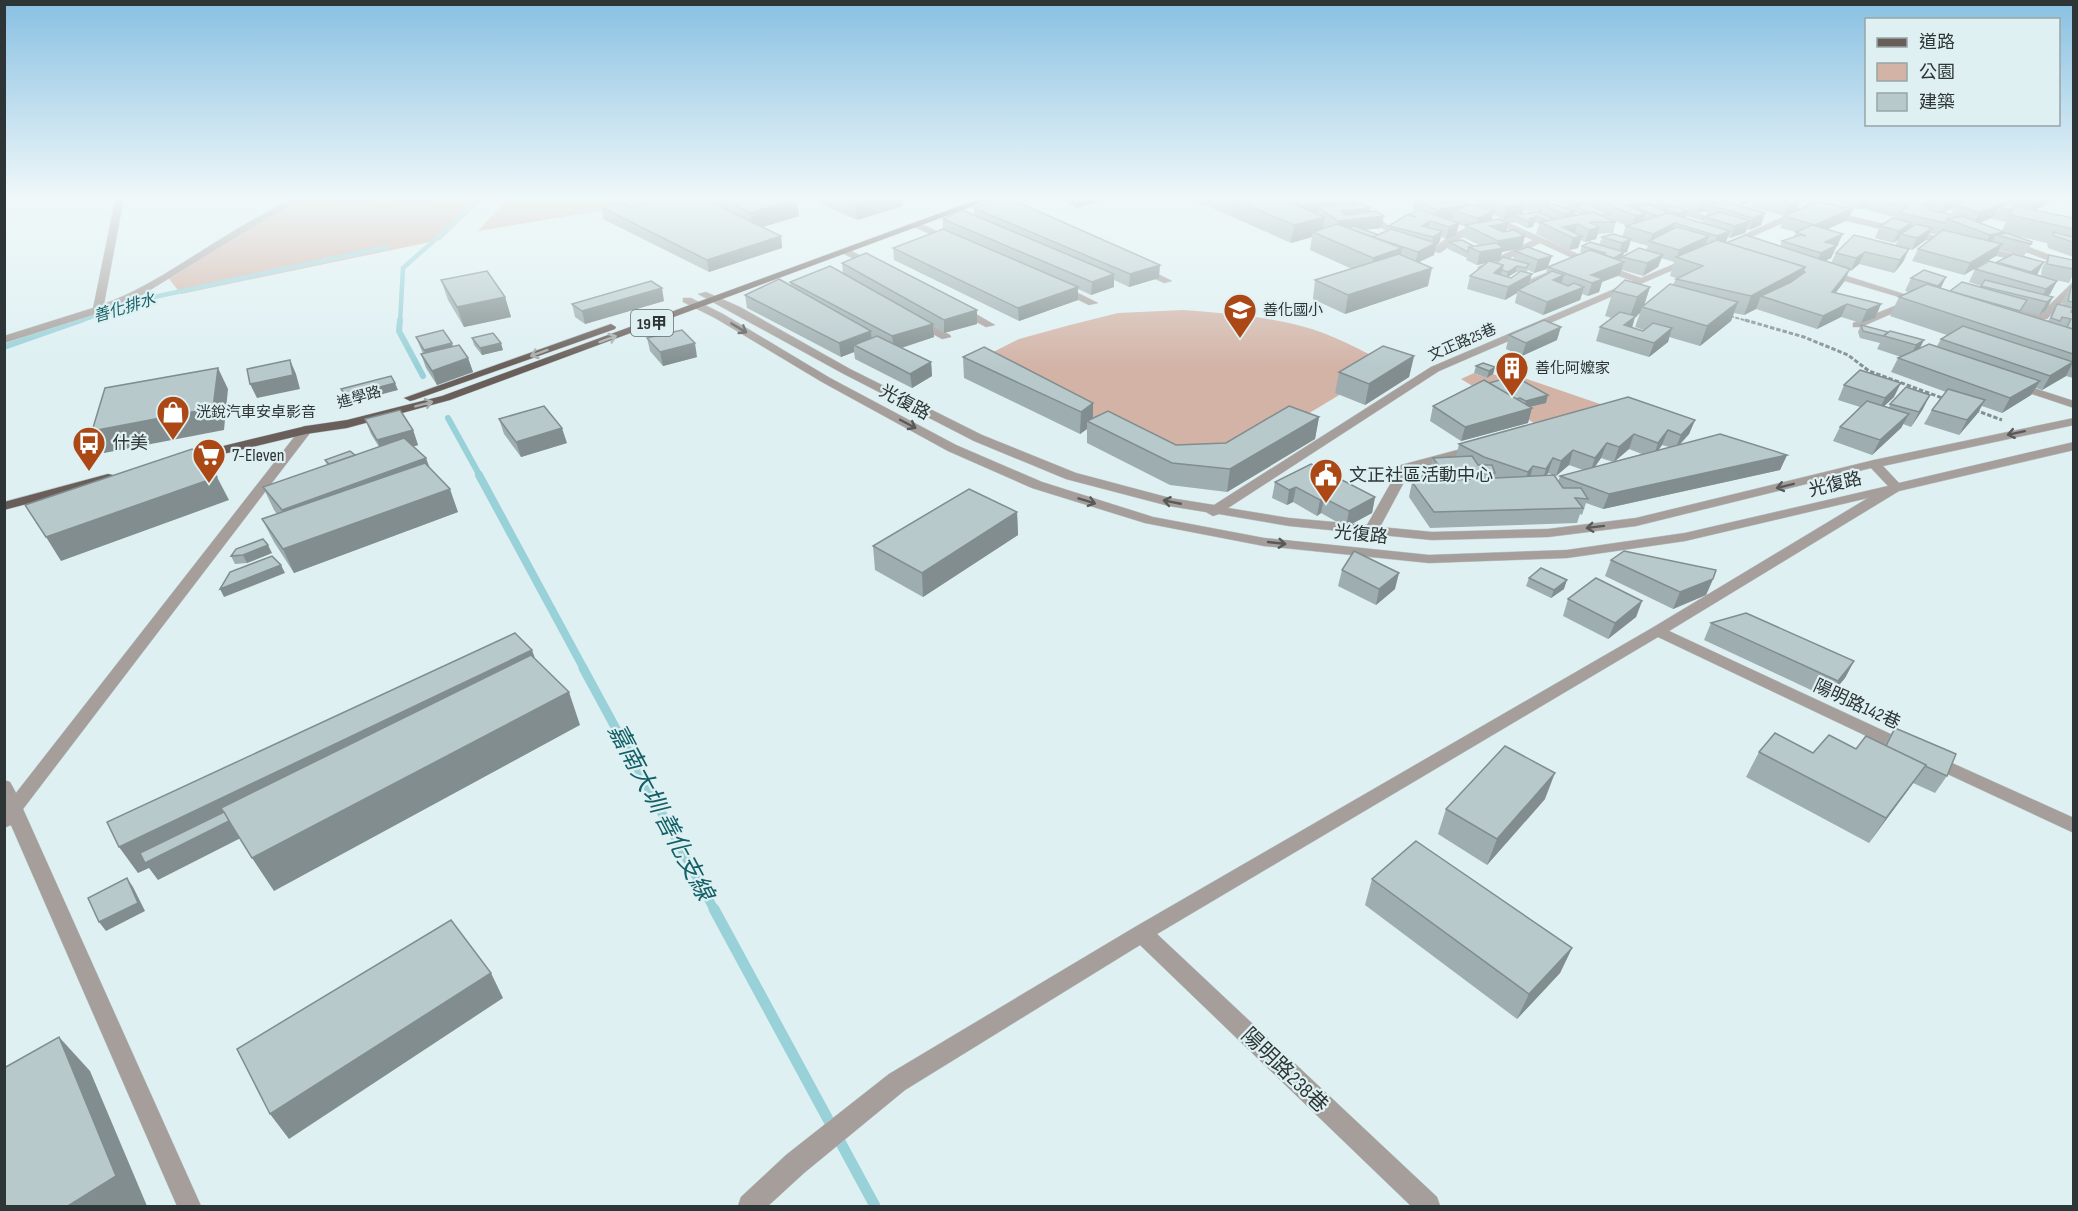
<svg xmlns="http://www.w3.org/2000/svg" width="2078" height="1211" font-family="'Sofia Sans Condensed','Noto Sans TC',sans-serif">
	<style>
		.green { fill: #d3b3a6 }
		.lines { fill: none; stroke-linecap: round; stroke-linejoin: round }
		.stream-far4 { stroke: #99d1d8; stroke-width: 4.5 }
		.stream-far3 { stroke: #99d1d8; stroke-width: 6 }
		.stream-far2 { stroke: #99d1d8; stroke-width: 8 }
		.stream-far1 { stroke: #99d1d8; stroke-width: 9 }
		.stream { stroke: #99d1d8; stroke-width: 11 }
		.minor-casing { stroke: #bbcbcc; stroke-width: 1 }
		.major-casing { stroke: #bbcbcc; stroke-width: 1 }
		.path-far1 { stroke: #838f91; stroke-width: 2; stroke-dasharray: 4 1.5; stroke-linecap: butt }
		.path { stroke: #838f91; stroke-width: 3; stroke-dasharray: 4.5 2; stroke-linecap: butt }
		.minor { fill: #a59e9b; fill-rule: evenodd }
		.major { fill: #695e59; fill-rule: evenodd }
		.wall { fill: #9eadaf; fill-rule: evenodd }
		.shaded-wall { fill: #818d8e }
		.building { fill: #b8c9cb; stroke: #818d8e; stroke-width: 1.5 }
		.oneway { stroke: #585a59 }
		.oneway2 { stroke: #a9aead }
		.labels { text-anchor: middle; stroke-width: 4.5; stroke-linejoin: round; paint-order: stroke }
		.far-poi-label { font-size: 15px; fill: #2e3536; stroke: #def0f2; text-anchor: start }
		.far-street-label { font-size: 15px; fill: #2e3536; stroke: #def0f2 }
		.far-water-label { font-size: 16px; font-style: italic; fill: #136067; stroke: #def0f2 }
		.shield { fill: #def0f2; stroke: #636d6e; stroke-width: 1.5 }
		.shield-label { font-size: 16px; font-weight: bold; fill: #2e3536 }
		.street-label { font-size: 18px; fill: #2e3536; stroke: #def0f2 }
		.poi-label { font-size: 18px; fill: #2e3536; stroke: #def0f2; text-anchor: start }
		.near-street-label { font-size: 21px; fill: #2e3536; stroke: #def0f2 }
		.near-water-label { font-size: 24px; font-style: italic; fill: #136067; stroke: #def0f2 }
	</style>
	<rect width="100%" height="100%" fill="#def0f2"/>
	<g class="green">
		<path d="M302,197H485L440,240L181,294L166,275Z"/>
		<path d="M509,197H685L478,231Z"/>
		<path d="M1183,310C1223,313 1263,316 1301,326C1332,334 1362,350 1389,365L1223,465L1174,467L973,362L1019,339L1070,325L1118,313Z"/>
		<path d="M1474,373L1487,378L1493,374L1507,379L1524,378L1606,406L1534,423L1461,379Z"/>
	</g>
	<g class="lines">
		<g class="stream-far4">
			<path d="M77,322L140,300L387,247"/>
			<path d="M400,322L403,268L454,223L479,197"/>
		</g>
		<g class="stream-far3">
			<path d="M400,320L399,331L423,376"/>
			<path d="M4,347L81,320"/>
			<path d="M448,418L480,476"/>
		</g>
		<path class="stream-far2" d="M479,475L584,669"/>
		<path class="stream-far1" d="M583,668L715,911"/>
		<path class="stream" d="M714,909L875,1206"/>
		<defs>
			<g id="minor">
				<path d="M116,197H124L104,304C160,283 207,244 260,216C275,208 289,197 306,197L251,228L137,298L102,312L4,343V336L93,308Z"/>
				<path d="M1338,197H1348L1392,228L1385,230Z"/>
				<path d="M1807,197H1816L1818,200L1810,211L1733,245L1726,243L1804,207L1810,200Z"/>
				<path d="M1663,202L1726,222L1727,224L1720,226L1662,208L1616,209L1612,206L1616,203Z"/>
				<path d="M1829,211L1952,240L1956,243L1952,246L1826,216V212Z"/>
				<path d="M1532,214L1536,217L1535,219L1509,223L1591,260L1641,278L1688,258L1696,260L1439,371L1228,508L1289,518L1367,525L1401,465L1476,445L1482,449L1480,452L1410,471L1380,527L1432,532L1548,529L1636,518L1874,460L2074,418V425L1883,466L1899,483L2074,442V450L1899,491L1669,631L1910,743L1913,747L1910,751L1904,753L1898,751L1658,637L1157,934L1437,1197L1440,1206H1411L1140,945L905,1090L804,1173L768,1206H738L741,1197L786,1155L889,1074L1135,927L1652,628L1868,498L1685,541L1567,558L1429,563L1264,546L1145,523L1032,488L948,451L822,382L715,318L683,302V298H691L723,314L830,378L956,445L1042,482L1153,517L1264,538L1429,555L1567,550L1685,533L1888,486L1871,468L1636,526L1548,537L1432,540L1289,526L1219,514L1213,516L1206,512L1169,506L1066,479L974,441L842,373L698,294L706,292L740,307L850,369L982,435L1076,473L1170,498L1214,505L1431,367L1633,281L1585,264L1540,243L1484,271H1478V267L1533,240L1499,225L1461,238L1440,253L1432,251C1458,223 1498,219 1532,214Z"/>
				<path d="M914,223H920L955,240L948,242L914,227Z"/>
				<path d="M2013,241L2074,264V270L2010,246V242Z"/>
				<path d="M1978,246L2031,258L2033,260L2028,263L1975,251V247Z"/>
				<path d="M844,250H850L878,265L870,267L844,254Z"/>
				<path d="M1138,267H1144L1172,281L1164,283L1138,271Z"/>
				<path d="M1556,269L1564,271L1534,283L1526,281Z"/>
				<path d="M1825,271H1831L1923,300L1861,327H1853V323L1909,300L1825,275Z"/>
				<path d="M2074,281V290L2047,319H2039L1996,306L2001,303L2041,313Z"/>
				<path d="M1058,286H1064L1098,303L1089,305L1058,290Z"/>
				<path d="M954,306H962L995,325L986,327L954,310Z"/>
				<path d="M917,318L950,335L951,337L942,339L913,323V319Z"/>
				<path d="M2015,382L2074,401V408L2011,387V383Z"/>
				<path d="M306,426L312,430L310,433L23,809L201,1206H177L11,825L4,828V780L10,782L16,793L302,427Z"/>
				<path d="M1932,754L2074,818V833L1926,764L1923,760L1926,756Z"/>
			</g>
			<g id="major">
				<path d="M984,197H997L450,400L347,428L306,434L178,465L172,461L178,457L306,426L347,420L442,396Z"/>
				<path d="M611,324L616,327L615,329L414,400L410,401L404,398Z"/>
				<path d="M108,474L113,475L114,478L113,481L4,510V502Z"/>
			</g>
		</defs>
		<use href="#minor" class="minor-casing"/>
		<use href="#major" class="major-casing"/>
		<path class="path-far1" d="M1730,316L1751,322"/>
		<g class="path">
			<path d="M1745,320L1804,337L1848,355L1869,371L1945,399"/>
			<path d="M1975,410L2002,420"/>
		</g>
		<use href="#minor" class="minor"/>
		<use href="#major" class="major"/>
	</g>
	<g class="wall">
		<path d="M308,197H383L372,204L310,202Z"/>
		<path d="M392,197H436L427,204L394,203Z"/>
		<path d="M709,197H794L799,216L763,227L781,236L782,248L709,272L603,219L601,207H631L710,202Z"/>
		<path d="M805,197H903V206L857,220Z"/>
		<path d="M1055,197H1114L1076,208Z"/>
		<path d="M1187,197H1276L1289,203L1290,197L1356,200L1355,203L1370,208L1369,212L1381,228L1365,230L1379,235L1388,231L1389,226L1409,216V214L1416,212L1412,210L1414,198L1451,197L1450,202L1467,206L1474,205L1475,201H1473L1460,197H1633L1632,202L1635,204L1634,208L1636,209V207L1642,206L1640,205L1642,199H1646L1641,197H1730L1728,202L1765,213L1761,225L1749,230L1747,229L1745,233L1730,238L1728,237L1726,243L1780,246L1782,241L1794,237L1796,232L1780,228L1785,216L1750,207L1754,197H1802L1798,209L1786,215L1853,208L1848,220L1827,229L1838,246H1836L1831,258L1825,261L1831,263L1836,253L1895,246L1898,240L1893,243L1875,238L1880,226L1897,219L1898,218L1865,210L1866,208L1858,209L1836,201L1838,197H1910L1908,199L1922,205L1926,197H2008L2007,200H2008L2009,197H2073V203L2055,198L2037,210L2073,218V257L2048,248L2047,243L2012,235L2031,244L2024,256L1999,250L1996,256L1964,275L1912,261L1918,249L1937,235L1930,233L1926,240L1912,250L1909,249L1903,262L1894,273L1859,264L1851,271L1849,270L1844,282L1835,293L1881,304L1875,318L1861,323L1841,317L1817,329L1756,309L1744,315L1734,313L1731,321L1700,346L1669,337L1668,342L1649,357L1596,341L1600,327L1612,318L1605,316L1613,291L1650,287L1644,306L1673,285L1676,278L1670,276L1674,262L1661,258L1658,267L1643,276L1622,270L1620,275L1602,282L1599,292L1588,296L1582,294L1580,300L1543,315L1515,303L1517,293L1505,300L1467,289L1470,276L1486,263L1477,265L1466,260L1467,258L1448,249L1449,242L1475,247L1481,246L1463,237L1465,226L1459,225L1456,235L1446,239L1441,237L1439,243L1436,246L1434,255L1419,262L1428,286L1345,314L1313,299L1315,280L1352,269L1310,250L1312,237L1291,243ZM1553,200L1574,210H1573L1549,205L1550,201ZM1660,201H1668L1697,213L1708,211L1702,223L1682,218L1686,217L1665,208L1666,204ZM1954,208L1950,216L1954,218L1948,219L1941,213ZM1524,210L1532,212L1523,214ZM1493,214L1504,219L1514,217L1513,221L1527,228L1533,227L1534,223L1536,222L1539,224L1536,234L1569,250L1578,248L1581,240L1585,242L1596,239L1598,234L1613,233L1616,222L1609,218L1627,226H1626L1622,237H1602L1599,245L1582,246L1580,252L1583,253L1549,267L1528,247L1515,251L1513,260H1500L1502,252L1522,248L1506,232L1508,223L1491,220ZM1994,217L1992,219L2006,222L2002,231L1979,223ZM1631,241L1648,246L1646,250L1623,256L1624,253L1627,252ZM1547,269L1546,275L1529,284L1526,273L1528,270L1534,273ZM1516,272L1519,273L1511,278L1508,277ZM1640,313L1635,327L1644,330L1643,331L1632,328L1635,317Z"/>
		<path d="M1742,197H1752L1749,205L1740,204Z"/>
		<path d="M974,208L1159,278L1129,287L1114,280V287L1091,295L1078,289V300L1019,321L894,260L893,248L943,229V219L975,216Z"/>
		<path d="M2013,254L2037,275L2041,276L2042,268L2049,255L2073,260V275L2069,283L2051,279L2057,281L2050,294L2047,295L2053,297L2046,310L2039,315L2021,311L2020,313L2048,321L2057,304L2062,306L2063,300L2071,287H2073V378L2066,376L2042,390L2036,388L2031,395L2002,413L1982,406L1977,414L1959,435L1924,424L1932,410L1946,392L1891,372L1898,358L1901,357L1877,349L1880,343L1860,338L1858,332L1861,325L1888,332L1921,348L1937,346L1941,339L1947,335L1890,316L1899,297L1909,292L1905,291L1911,278L1924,270L1941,288L1950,291L1981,287V286L1969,282L1975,269L1996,263Z"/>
		<path d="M842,263L977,310V324L944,333L934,327V337L902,348L931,362L932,376L912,388L855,359L854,352L841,357L747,308L745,295L791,286L790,282L843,274Z"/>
		<path d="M441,280L505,297L511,317L464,327L448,300Z"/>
		<path d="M664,301L585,324L575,317L572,304Z"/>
		<path d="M1509,335L1557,340L1522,356L1506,349Z"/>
		<path d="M416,337L453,346L468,358L473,372L437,385L426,368L421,354H423Z"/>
		<path d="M472,338L503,350L482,355L474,345Z"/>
		<path d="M647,338L697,357L663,366L650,351Z"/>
		<path d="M1414,356L1409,377L1365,405L1335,393L1339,372Z"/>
		<path d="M963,357L1093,418L1176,445L1226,443L1319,417L1315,439L1227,492L1170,485L1087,443V429L1080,434L964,378Z"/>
		<path d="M1476,366L1495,367L1493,374L1487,378L1474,373Z"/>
		<path d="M1489,383L1546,403L1530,407L1528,423L1461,441L1430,421L1433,406Z"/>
		<path d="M1844,385L1894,397L1884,406L1889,408L1890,404L1923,409L1911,427L1903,424L1901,428L1872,455L1833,441L1840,427L1860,407L1838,400Z"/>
		<path d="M365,419L413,430L418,445L413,447L426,458L429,468L458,512L294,573L274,542L262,519L277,514L274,510L263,487L327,465L325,460L355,455L379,447L371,434Z"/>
		<path d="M499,419L567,443L521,457L504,434Z"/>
		<path d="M1695,420L1689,434L1680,444L1787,455L1780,470L1603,509L1586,503L1582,515L1580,514L1577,523L1430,528L1409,497L1412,482H1420L1423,469L1430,468L1433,458L1456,457L1459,444ZM1662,445L1669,447L1658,450ZM1629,449L1642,454L1615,461ZM1601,458L1613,462L1595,467ZM1569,465L1583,470L1560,476L1558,482L1547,475L1548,473L1556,476Z"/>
		<path d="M1275,482L1375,497L1372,513L1346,527L1321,513L1317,516L1293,502L1287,505L1272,498Z"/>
		<path d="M1017,512L1018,535L923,597L875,570L873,546Z"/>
		<path d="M272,553L247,563L235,564L231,556Z"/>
		<path d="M1611,560L1713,579L1706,595L1673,609L1605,576Z"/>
		<path d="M1342,570L1395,589L1376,605L1338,586Z"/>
		<path d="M1529,578L1564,589L1551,598L1526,586Z"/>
		<path d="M1568,599L1642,601L1636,617L1608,639L1563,616Z"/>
		<path d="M1711,623L1854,661L1845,678L1828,698L1704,640Z"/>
		<path d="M1895,728L1947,776L1935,793L1913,783L1869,843L1746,777L1759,752L1813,753L1856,749L1884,745Z"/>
		<path d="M1545,799L1487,865L1438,834L1446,809Z"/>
		<path d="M1372,879L1572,948L1560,973L1517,1019L1365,905Z"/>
	</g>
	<g class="shaded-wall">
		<path d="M370,197H383L372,204Z"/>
		<path d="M424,197H436L427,204Z"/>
		<path d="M872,197H903V206L857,220L855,202Z"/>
		<path d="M1077,197H1114L1076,208Z"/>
		<path d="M1451,197L1448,208L1467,205L1465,214L1455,211L1453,218L1433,221L1436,210L1433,199Z"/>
		<path d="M1547,197H1554L1553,201H1550L1548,208L1543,206L1541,213L1538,214L1541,203Z"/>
		<path d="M1583,197H1633L1632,203L1594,199L1592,207L1575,206L1574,210L1577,198Z"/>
		<path d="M1725,197H1730L1726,208L1710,205L1708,211L1697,213L1701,201Z"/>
		<path d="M1802,197L1798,209L1785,216L1790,204Z"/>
		<path d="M1863,197H1881L1870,198L1866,208L1858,209Z"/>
		<path d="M1957,197H1968L1964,205H1956L1954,208L1941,213L1946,201Z"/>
		<path d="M2008,197L2005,203L2010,201L2006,209L1998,207L1994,217L1973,225L1979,213L2000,198Z"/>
		<path d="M2040,197H2055L2025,218L2034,201Z"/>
		<path d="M797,198L799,216L752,230L750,213Z"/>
		<path d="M1356,200L1354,209L1370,208L1368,218L1384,216L1381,228L1336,233L1338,221L1318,207L1317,215L1298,217L1299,205Z"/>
		<path d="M1525,204L1522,216L1514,215V217L1504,219L1507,207Z"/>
		<path d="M1635,204L1632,215L1626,205Z"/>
		<path d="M1853,208L1848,220L1810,237L1815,225Z"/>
		<path d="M1494,211L1491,223L1475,230L1478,218Z"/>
		<path d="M1688,211L1686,217L1674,219L1676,213Z"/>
		<path d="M1574,212L1571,224L1561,226L1564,214Z"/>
		<path d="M1646,213L1642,225L1632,228L1636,216Z"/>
		<path d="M1765,213L1761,225L1749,230L1753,218Z"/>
		<path d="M1537,216L1536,222L1534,223L1533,227L1527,228L1529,219Z"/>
		<path d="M1325,217L1322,235L1313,232L1312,237L1291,243L1294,225Z"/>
		<path d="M1430,221L1427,233L1422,226Z"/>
		<path d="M1750,221L1745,233L1730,238L1735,226Z"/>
		<path d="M1459,223L1456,235L1446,239L1449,227Z"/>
		<path d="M1508,223L1505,235L1490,226Z"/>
		<path d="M1675,223L1671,235L1650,241L1653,234Z"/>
		<path d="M1912,223L1907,235L1901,234L1898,240L1893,243L1899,231Z"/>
		<path d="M1578,224L1574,236L1562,227Z"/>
		<path d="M1600,227L1596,239L1585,242L1589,230Z"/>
		<path d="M1932,228L1926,240L1912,250L1917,238Z"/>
		<path d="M1442,231L1439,243L1436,246L1434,255L1415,264L1418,252L1432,245L1433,237Z"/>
		<path d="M1730,231L1725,243L1713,248L1717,236Z"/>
		<path d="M2004,232L2001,236L1996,235L1991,245L1983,247L1990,235Z"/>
		<path d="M1843,234L1831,258L1815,266L1825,242Z"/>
		<path d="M781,236L782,248L709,272L707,260Z"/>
		<path d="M1525,236L1522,248L1502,252L1500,260L1477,265L1480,252L1496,249L1498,241Z"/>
		<path d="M1582,236L1578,248L1569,250L1573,238Z"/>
		<path d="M1709,236L1704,248L1677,258L1679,250Z"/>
		<path d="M1631,239L1627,252L1624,253L1621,259L1610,266L1612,260L1618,256L1622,243Z"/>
		<path d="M2002,244L1996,256L1964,275L1970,263Z"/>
		<path d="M1402,248L1399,266L1370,277L1373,258Z"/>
		<path d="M1909,249L1903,262L1894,273L1900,260Z"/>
		<path d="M1865,252L1859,264L1851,271L1856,258Z"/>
		<path d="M1663,255L1658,267L1643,276L1647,263Z"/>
		<path d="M1552,256L1547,269L1534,273L1538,260Z"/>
		<path d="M1624,262L1620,275L1602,282L1599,292L1588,296L1592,283L1591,275Z"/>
		<path d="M2044,262L2037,275L2024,284L2031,272Z"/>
		<path d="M1160,265L1159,278L1129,287L1130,274Z"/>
		<path d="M1503,265L1500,278L1494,273Z"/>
		<path d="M1517,266L1516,272L1506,278L1508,272Z"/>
		<path d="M1805,267L1797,286L1761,296L1756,309L1744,315L1751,296Z"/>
		<path d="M1432,268L1428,286L1345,314L1348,295Z"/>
		<path d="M1850,269L1844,282L1826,305L1832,292Z"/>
		<path d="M1114,274V287L1091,295L1092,282Z"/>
		<path d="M1532,274L1528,287L1518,290L1517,293L1505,300L1508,287Z"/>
		<path d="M1564,275L1560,288L1553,280Z"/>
		<path d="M1946,277L1940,290L1931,298L1938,286Z"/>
		<path d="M2057,281L2050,294L2041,301L2040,300L2046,289Z"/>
		<path d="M1078,287V300L1019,321L1018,308Z"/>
		<path d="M1584,287L1580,300L1543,315L1547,302Z"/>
		<path d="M1650,287L1643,308L1642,307L1640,313L1635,317L1631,330L1624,325L1628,322L1637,297Z"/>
		<path d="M662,288L664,301L585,324L582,311Z"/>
		<path d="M505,297L511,317L464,327L457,307Z"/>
		<path d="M2053,297L2046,310L2039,315L2047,302Z"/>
		<path d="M1738,302L1731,321L1700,346L1707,326Z"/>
		<path d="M1847,304L1841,317L1817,329L1823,316Z"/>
		<path d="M1881,304L1875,318L1861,323L1867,310Z"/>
		<path d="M977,310V324L944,333V320Z"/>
		<path d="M933,324L934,337L894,350L892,336Z"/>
		<path d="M1561,327L1557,340L1522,356L1526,343Z"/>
		<path d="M1672,328L1668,342L1649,357L1654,343Z"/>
		<path d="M871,331L872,345H854V352L841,357L839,343Z"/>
		<path d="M1924,340L1917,354L1909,359L1916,345Z"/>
		<path d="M452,343L456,357L429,364L424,350Z"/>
		<path d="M501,343L503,350L482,355L480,348Z"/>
		<path d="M695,343L697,357L663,366L660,352Z"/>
		<path d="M1414,356L1409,377L1365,405L1369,384Z"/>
		<path d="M468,358L473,372L437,385L432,371Z"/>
		<path d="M290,360L296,374L300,389L257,398L250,384Z"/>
		<path d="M931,362L932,376L912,388L910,374Z"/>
		<path d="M2073,362L2066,376L2042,390L2050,376Z"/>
		<path d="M1495,367L1493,374L1487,378L1489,371Z"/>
		<path d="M218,368L228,389L224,430L104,453L92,431Z"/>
		<path d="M2040,381L2031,395L2002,413L2010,398Z"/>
		<path d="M395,383L398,390L349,403L346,396Z"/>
		<path d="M1901,383L1894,397L1878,412L1885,398Z"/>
		<path d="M1548,395L1546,403L1524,408L1526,401Z"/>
		<path d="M1930,395L1923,409L1911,427L1919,412Z"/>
		<path d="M1985,400L1977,414L1959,435L1967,420Z"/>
		<path d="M1093,403V424L1087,421V429L1080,434L1081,412Z"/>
		<path d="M1532,408L1528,423L1461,441L1465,427Z"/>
		<path d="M1909,414L1901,428L1872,455L1880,440Z"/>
		<path d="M1319,417L1315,439L1227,492L1230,469Z"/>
		<path d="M1695,420L1689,434L1675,450L1681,435Z"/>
		<path d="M562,428L567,443L521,457L516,442Z"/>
		<path d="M413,430L418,445L383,455L377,440Z"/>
		<path d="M1668,430L1662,445L1653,458L1658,443Z"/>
		<path d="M1634,434L1629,449L1614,462L1619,447Z"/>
		<path d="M1607,443L1601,458L1590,473L1595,458Z"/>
		<path d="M1573,450L1569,465L1556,476L1561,461Z"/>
		<path d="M1787,455L1780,470L1603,509L1609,494Z"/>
		<path d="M426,458L434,480L293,533L282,510Z"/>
		<path d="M1553,458L1548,473L1541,485L1546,469Z"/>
		<path d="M1533,466L1529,481L1523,487L1528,472Z"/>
		<path d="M217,477L229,500L61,561L46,537Z"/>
		<path d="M1296,487L1293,502L1287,505L1289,490Z"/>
		<path d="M450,489L458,512L294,573L283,549Z"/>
		<path d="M1375,497L1372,513L1346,527L1349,511Z"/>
		<path d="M1324,498L1321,513L1317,516L1320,500Z"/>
		<path d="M1017,512L1018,535L923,597L922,573Z"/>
		<path d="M268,545L272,553L247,563L243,555Z"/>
		<path d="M281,565L285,573L224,597L220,589Z"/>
		<path d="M1399,573L1395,589L1376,605L1379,589Z"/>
		<path d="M1713,579L1706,595L1673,609L1680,592Z"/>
		<path d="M1567,580L1564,589L1551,598L1554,590Z"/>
		<path d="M1642,601L1636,617L1608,639L1615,623Z"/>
		<path d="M532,650L541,675L280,818L158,880L149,868L138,873L119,847Z"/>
		<path d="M1854,661L1845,678L1828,698L1838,681Z"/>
		<path d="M569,692L580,725L274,891L252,858Z"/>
		<path d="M1926,765L1908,790L1869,843L1886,818Z"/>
		<path d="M1555,773L1545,799L1487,865L1497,839Z"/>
		<path d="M127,878L133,887L145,911L106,931L99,922Z"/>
		<path d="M1572,948L1560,973L1517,1019L1529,994Z"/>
		<path d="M491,973L503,998L289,1139L270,1114Z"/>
		<path d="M59,1037L90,1071L147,1206H68Z"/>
	</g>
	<g class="building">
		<path d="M673,197H700L781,236L707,260L601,207L620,203L631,207Z"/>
		<path d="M719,197H794L797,198L750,213Z"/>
		<path d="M844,197H872L855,202Z"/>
		<path d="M1002,197H1006L1160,265L1130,274L974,208Z"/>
		<path d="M1228,197H1276L1325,217L1294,225Z"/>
		<path d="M1290,197H1352L1356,200L1299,205Z"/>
		<path d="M1419,197H1448L1433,199L1441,203L1459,201L1467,205L1436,210L1414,198Z"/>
		<path d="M1483,197H1504L1525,204L1507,207Z"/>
		<path d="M1524,197H1545L1551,199L1541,203Z"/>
		<path d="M1604,197H1619L1635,204L1626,205L1646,213L1636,216L1594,199Z"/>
		<path d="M1691,197H1725L1701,201Z"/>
		<path d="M1742,197H1752L1751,200L1742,198Z"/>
		<path d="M1762,197H1802L1790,204Z"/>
		<path d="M1873,197H1903L1928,207V210L1950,214L1945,223L1900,213L1906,207L1870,198Z"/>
		<path d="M1936,197H1957L1946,201Z"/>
		<path d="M1970,197H2000L2010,201L1979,213L1956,205Z"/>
		<path d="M2021,197H2040L2034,201Z"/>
		<path d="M1642,199H1656L1666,204L1652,205Z"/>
		<path d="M1723,201L1765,213L1753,218L1710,205Z"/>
		<path d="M1817,202L1853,208L1815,225L1784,216Z"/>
		<path d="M1363,203L1370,208L1341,211L1346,215L1376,211L1384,216L1338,221L1318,207Z"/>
		<path d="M2009,203L2027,207L2025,208L2015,206L2013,210L1998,207Z"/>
		<path d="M1470,204L1494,211L1478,218L1455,211Z"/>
		<path d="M1555,204L1574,212L1564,214L1543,206Z"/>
		<path d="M1588,204L1610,214L1602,215L1593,212L1589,213L1575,206Z"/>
		<path d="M1650,205L1671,214L1657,216L1636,207Z"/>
		<path d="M1676,206L1688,211L1676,213L1663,208Z"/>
		<path d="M2015,206L2073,218V229L2010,215Z"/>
		<path d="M1567,207L1582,214L1574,216V212L1564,208Z"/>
		<path d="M962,210L1114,274L1092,282L943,219Z"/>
		<path d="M1420,210L1459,223L1449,227L1430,221L1422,226L1442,231L1433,237L1389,226L1406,215L1416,217L1409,214Z"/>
		<path d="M1537,212L1555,219L1547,221L1537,216L1529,219L1535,221L1529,222L1514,215Z"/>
		<path d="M1593,212L1616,222H1589L1600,227L1589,230L1578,224L1562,227L1582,236L1573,238L1540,222Z"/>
		<path d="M1720,212L1750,221L1735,226L1705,217Z"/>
		<path d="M1668,213L1730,231L1717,236L1675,223L1653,234L1626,226Z"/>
		<path d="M1962,216L2004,232L1990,235L1947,219Z"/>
		<path d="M1893,218L1912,223L1899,231L1880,226Z"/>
		<path d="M1499,219L1508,223L1490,226L1503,232L1514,230L1525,236L1498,241L1465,225Z"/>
		<path d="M1337,224L1402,248L1373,258L1313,232Z"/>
		<path d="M1916,224L1932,228L1917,238L1901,234Z"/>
		<path d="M1812,225L1843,234L1825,242L1837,245L1821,253L1782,241L1800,235L1806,236L1796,232Z"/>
		<path d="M1353,226L1379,235L1373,237L1349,228Z"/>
		<path d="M1677,227L1709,236L1679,250L1649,241Z"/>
		<path d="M943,229L1078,287L1018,308L893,248Z"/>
		<path d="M1391,229L1436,243L1418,252L1373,237Z"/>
		<path d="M1943,230L2002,244L1970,263L1918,249Z"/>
		<path d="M2053,232L2073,237V242L2054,236Z"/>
		<path d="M2007,233L2032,242L2031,244L1996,235Z"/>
		<path d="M1613,234L1631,239L1622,243L1602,237Z"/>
		<path d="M1746,235L1850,269L1832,292L1881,304L1867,310L1847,304L1823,316L1761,296L1791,282L1805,272L1803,271L1805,267L1726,243Z"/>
		<path d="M1854,235L1909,249L1900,260L1865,252L1856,258L1836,253Z"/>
		<path d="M1462,240L1475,247H1469L1468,252L1449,242Z"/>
		<path d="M1717,240L1805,267L1751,296L1676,279L1703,266L1676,257Z"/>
		<path d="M1590,242L1624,252L1614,258L1602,254L1605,253L1582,246Z"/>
		<path d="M1496,243L1503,248L1480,252L1469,247Z"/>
		<path d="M1528,247L1552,256L1538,260L1515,251Z"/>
		<path d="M1639,248L1663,255L1647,263L1622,257Z"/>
		<path d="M1590,250L1624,262L1591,275L1603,279L1592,283L1548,267Z"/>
		<path d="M866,253L977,310L944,320L842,263Z"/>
		<path d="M1399,254L1432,268L1348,295L1315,280Z"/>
		<path d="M2013,254L2044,262L2031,272L1997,262Z"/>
		<path d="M2049,255L2073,260V269L2047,264Z"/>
		<path d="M1503,257L1529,264L1526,268L1517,266L1508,272L1502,270L1503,265L1496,263Z"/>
		<path d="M1489,261L1503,265L1494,273L1511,278L1521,271L1532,274L1508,287L1470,276Z"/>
		<path d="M1989,261L2057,281L2046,289L1975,269Z"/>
		<path d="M830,266L933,324L892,336L790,282Z"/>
		<path d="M1924,270L1946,277L1938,286L1911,278Z"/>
		<path d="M487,271L505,297L457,307L441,280Z"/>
		<path d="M1552,271L1564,275L1553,280L1568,286L1574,283L1584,287L1547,302L1518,290Z"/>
		<path d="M779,279L871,331L839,343L745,295Z"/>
		<path d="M1625,280L1650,287L1637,297L1613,291Z"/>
		<path d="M1985,280L2053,297L2047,302L1981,286Z"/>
		<path d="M651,281L662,288L582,311L572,304Z"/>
		<path d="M1962,282L2027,300L2020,311L1950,291Z"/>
		<path d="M1670,284L1738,302L1707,326L1642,307Z"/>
		<path d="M1927,284L2073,329V354L1899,297Z"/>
		<path d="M2071,287H2073V302L2068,301Z"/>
		<path d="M2057,304L2073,308L2071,312L2073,313V329L2067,327L2071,319L2062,317L2060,321L2051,318Z"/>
		<path d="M1620,312L1636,316L1624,325L1643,331L1653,323L1672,328L1654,343L1600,327Z"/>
		<path d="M1544,320L1561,327L1526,343L1509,335Z"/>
		<path d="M1861,325L1888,332L1883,336L1863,331Z"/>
		<path d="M1963,326L2073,362L2050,376L1941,339Z"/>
		<path d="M443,330L452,343L424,350L416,337Z"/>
		<path d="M682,330L695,343L660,352L647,338Z"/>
		<path d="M1890,331L1924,340L1916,345L1884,336Z"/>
		<path d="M493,333L501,343L480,348L472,338Z"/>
		<path d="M877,336L931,362L910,374L854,345Z"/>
		<path d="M1929,344L2040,381L2010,398L1898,358Z"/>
		<path d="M459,345L468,358L432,371L421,354Z"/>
		<path d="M1383,346L1414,356L1369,384L1339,372Z"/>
		<path d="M984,347L1093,403L1081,412L963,357Z"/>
		<path d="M290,360L293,375L250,384L247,369Z"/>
		<path d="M1483,363L1495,367L1489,371L1476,366Z"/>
		<path d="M218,368L213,408L92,431L105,388Z"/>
		<path d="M1860,370L1901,383L1885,398L1844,385Z"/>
		<path d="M391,376L395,383L346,396L341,389Z"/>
		<path d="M1514,376L1548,395L1526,401L1520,398L1516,399L1489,383Z"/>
		<path d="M1484,380L1532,408L1465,427L1433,406Z"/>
		<path d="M1906,387L1930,395L1919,412L1890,404Z"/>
		<path d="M1948,389L1985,400L1967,420L1932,410Z"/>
		<path d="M1628,397L1695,420L1681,435L1668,430L1658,443L1634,434L1619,447L1607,443L1595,458L1573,450L1561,461L1553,458L1546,469L1533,466L1528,472L1484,457L1459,444Z"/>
		<path d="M1867,401L1909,414L1880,440L1840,427Z"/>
		<path d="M544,406L562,428L516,442L499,419Z"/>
		<path d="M1289,406L1319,417L1230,469L1172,463L1087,421L1108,411L1176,445L1226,443Z"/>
		<path d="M400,410L413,430L377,440L365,419Z"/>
		<path d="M1720,434L1787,455L1609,494L1560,476Z"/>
		<path d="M404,438L426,458L282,510L263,487Z"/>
		<path d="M192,449L217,477L46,537L25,505Z"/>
		<path d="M350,451L355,455L329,464L325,460Z"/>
		<path d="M1472,456L1478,465H1492L1495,473L1427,476L1423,469L1439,466L1433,458Z"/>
		<path d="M425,463L450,489L283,549L262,519Z"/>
		<path d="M1311,464L1375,497L1349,511L1324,498L1320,500L1296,487L1289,490L1275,482Z"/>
		<path d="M1554,475L1563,488H1581L1588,499L1575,498L1583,508L1434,512L1412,482Z"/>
		<path d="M969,489L1017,512L922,573L873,546Z"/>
		<path d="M263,539L268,545L243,555L231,556L236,549Z"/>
		<path d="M1354,551L1399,573L1379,589L1342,570Z"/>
		<path d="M1624,551L1716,570L1713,579L1680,592L1611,560Z"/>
		<path d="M272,556L281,565L220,589L230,572Z"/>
		<path d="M1541,568L1567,580L1554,590L1529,578Z"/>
		<path d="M1596,578L1642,601L1615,623L1568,599Z"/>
		<path d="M1746,613L1854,661L1838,681L1711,623Z"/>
		<path d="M515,633L532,650L119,847L107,822Z"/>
		<path d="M531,655L569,692L252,858L221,808Z"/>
		<path d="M1895,728L1956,754L1947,776L1925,766L1926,765L1886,746Z"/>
		<path d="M1775,733L1813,753L1829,735L1856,749L1866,736L1926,765L1886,818L1759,752Z"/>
		<path d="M1505,746L1555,773L1497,839L1446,809Z"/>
		<path d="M224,812L229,821L145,863L140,853Z"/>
		<path d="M1416,841L1572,948L1529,994L1372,879Z"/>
		<path d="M127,878L138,903L99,922L88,898Z"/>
		<path d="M451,920L491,973L270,1114L237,1049Z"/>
		<path d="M59,1037L116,1176L68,1206H4V1068Z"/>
	</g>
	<defs><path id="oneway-shaft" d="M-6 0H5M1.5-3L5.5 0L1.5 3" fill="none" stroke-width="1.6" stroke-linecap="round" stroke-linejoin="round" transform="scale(1.5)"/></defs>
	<g class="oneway">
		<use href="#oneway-shaft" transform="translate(739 328) rotate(31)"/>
		<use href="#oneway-shaft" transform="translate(908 424) rotate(28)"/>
		<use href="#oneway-shaft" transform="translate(2016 433) rotate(168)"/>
		<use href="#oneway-shaft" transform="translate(1785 486) rotate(166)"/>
		<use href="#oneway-shaft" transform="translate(1087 501) rotate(17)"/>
		<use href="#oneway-shaft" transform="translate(1172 502) rotate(-169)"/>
		<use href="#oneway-shaft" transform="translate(1595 527) rotate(173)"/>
		<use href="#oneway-shaft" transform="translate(1277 543) rotate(6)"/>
	</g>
	<g class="oneway2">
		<use href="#oneway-shaft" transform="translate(608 339) rotate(-20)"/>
		<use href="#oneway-shaft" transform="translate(539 353) rotate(160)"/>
		<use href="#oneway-shaft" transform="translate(424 404) rotate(-15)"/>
	</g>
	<linearGradient id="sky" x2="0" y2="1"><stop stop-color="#88c0e2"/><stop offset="0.54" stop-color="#f0f8f9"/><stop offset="1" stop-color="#f0f8f9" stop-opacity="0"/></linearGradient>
	<rect width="2078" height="367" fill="url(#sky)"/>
	<defs>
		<symbol id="school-pin" viewBox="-11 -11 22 30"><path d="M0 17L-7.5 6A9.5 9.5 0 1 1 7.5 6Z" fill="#ac4815" stroke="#def0f2"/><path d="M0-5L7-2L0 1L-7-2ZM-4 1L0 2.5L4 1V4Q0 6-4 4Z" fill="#fff"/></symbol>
		<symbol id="building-pin" viewBox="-11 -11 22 30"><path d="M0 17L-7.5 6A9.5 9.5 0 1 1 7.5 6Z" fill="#ac4815" stroke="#def0f2"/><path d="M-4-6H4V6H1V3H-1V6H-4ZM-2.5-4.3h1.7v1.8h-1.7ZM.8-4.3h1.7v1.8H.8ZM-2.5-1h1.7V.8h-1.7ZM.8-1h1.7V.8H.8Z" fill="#fff"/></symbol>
		<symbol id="shop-pin" viewBox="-11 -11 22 30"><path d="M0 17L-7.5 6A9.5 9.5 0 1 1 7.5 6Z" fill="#ac4815" stroke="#def0f2"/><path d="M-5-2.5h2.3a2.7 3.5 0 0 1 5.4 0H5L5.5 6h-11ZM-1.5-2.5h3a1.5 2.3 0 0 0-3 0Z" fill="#fff"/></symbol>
		<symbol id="bus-pin" viewBox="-11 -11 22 30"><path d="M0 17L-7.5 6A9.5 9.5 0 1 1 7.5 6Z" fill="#ac4815" stroke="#def0f2"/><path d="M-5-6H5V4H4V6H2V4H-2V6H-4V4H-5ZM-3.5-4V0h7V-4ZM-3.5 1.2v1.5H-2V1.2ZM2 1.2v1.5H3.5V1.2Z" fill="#fff"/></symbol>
		<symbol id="supermarket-pin" viewBox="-11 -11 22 30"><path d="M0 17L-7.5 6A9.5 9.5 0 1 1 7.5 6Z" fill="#ac4815" stroke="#def0f2"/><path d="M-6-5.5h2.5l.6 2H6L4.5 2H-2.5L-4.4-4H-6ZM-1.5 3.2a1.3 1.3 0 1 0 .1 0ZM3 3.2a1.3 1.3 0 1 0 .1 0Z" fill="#fff"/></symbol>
		<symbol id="civic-pin" viewBox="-11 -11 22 30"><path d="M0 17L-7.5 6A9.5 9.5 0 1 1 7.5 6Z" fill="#ac4815" stroke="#def0f2"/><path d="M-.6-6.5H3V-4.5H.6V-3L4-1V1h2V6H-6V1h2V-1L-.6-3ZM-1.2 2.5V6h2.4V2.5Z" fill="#fff"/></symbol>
	</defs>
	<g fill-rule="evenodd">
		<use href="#school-pin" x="1221" y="291" width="38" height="52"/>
		<use href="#building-pin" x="1493" y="349" width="38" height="52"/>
		<use href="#shop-pin" x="154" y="393" width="38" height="52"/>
		<use href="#bus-pin" x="70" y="424" width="38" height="52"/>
		<use href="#supermarket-pin" x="190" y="436" width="38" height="52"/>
		<use href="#civic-pin" x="1307" y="456" width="38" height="52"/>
	</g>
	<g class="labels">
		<g class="far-poi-label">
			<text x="1263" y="315">善化國小</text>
			<text x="1535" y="373">善化阿嬤家</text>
			<text x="196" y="417">洸銳汽車安卓影音</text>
		</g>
		<g class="far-street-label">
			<text transform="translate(1462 342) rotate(-23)" y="5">文正路25巷</text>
			<text transform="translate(359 397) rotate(-16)" y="5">進學路</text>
		</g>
		<g class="far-water-label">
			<text transform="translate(124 307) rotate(-17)" y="6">善化排水</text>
		</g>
		<rect class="shield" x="631" y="310" width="42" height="26" rx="4.5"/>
		<g class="shield-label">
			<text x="652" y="329">19甲</text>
		</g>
		<g class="street-label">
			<text transform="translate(905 402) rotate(28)" y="6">光復路</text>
			<text transform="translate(1835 484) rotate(-14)" y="6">光復路</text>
			<text transform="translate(1361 534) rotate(6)" y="6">光復路</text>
			<text transform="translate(1857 704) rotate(25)" y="6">陽明路142巷</text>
		</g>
		<g class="poi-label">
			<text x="112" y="449">什美</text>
			<text x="232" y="461">7-Eleven</text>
			<text x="1349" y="481">文正社區活動中心</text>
		</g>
		<g class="near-street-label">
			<text transform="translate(1285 1070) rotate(44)" y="7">陽明路238巷</text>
		</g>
		<g class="near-water-label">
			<text transform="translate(661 812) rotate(62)" y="8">嘉南大圳 善化支線</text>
		</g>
	</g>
	<rect width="2078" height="1211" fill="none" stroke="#2e3536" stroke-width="12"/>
	<rect x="1865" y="18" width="195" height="108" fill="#def0f2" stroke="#98a5a7" stroke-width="1.5"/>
	<rect x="1877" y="38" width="30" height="9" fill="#695e59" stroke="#98a5a7" stroke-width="1.5"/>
	<text x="1919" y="48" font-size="18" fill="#2e3536">道路</text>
	<rect x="1877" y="63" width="30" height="18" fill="#d3b3a6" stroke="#98a5a7" stroke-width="1.5"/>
	<text x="1919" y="78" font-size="18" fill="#2e3536">公園</text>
	<rect x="1877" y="93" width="30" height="18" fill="#b8c9cb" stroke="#98a5a7" stroke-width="1.5"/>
	<text x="1919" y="108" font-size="18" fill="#2e3536">建築</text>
</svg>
